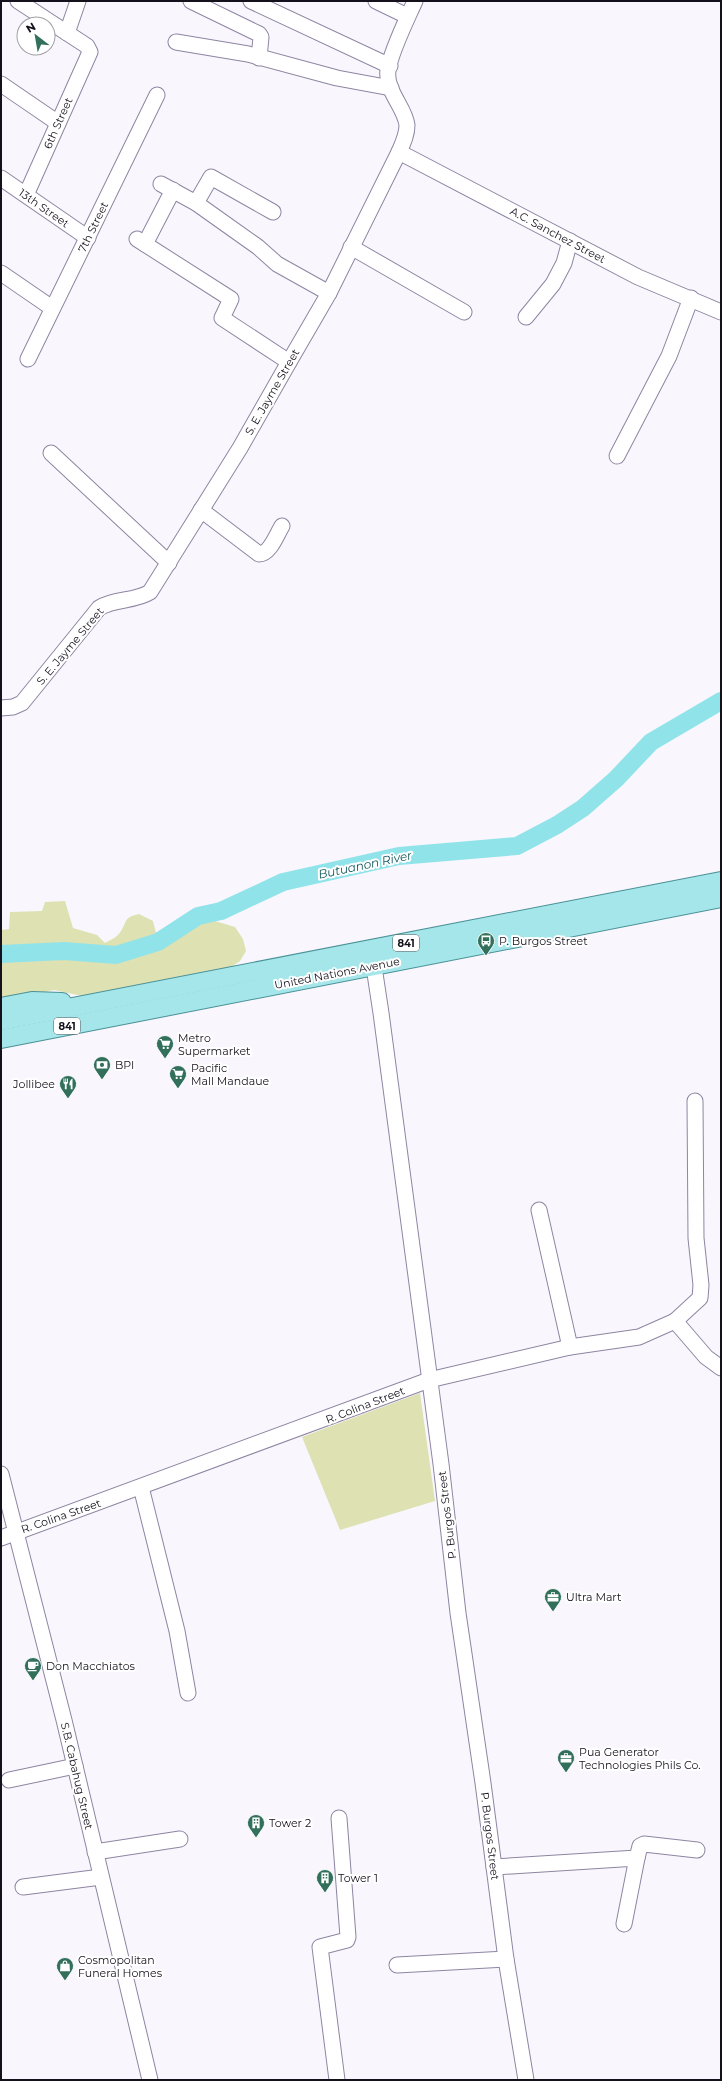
<svg xmlns="http://www.w3.org/2000/svg" width="722" height="2081" font-family="Montserrat,sans-serif">
	<style>
		.green { fill: #dee1b2 }
		.lines { fill: none; stroke-linecap: round; stroke-linejoin: round }
		.river { stroke: #91e3ea; stroke-width: 18 }
		.minor-casing { stroke: #8e85a2; stroke-width: 17 }
		.major-casing { stroke: #4a9198; stroke-width: 20 }
		.minor { stroke: #fff; stroke-width: 15 }
		.major { stroke: #a4e6e9; stroke-width: 18 }
		.labels { text-anchor: middle; stroke-width: 4; stroke-linejoin: round; paint-order: stroke }
		.shield { fill: #fff; stroke: #5b5860; stroke-width: 1 }
		.shield-label { font-size: 10px; font-weight: bold; fill: #15111c }
		.street-label { font-size: 11px; fill: #15111c; stroke: #fff }
		.poi-label { font-size: 11px; fill: #15111c; stroke: #fff; text-anchor: start }
		.water-label { font-size: 12px; font-style: italic; fill: #0c565b; stroke: #fff }
	</style>
	<rect width="100%" height="100%" fill="#f9f7fd"/>
	<g class="green">
		<path d="M65,901L73,928L97,935L105,943C110,940 118,937 121,931C128,920 123,918 139,914L153,921L156,933L163,936L208,919L235,927L243,939L246,951L240,961L231,967L87,997L54,990L1,1001V930L9,929L10,912L42,911L45,902Z"/>
		<path d="M420,1393L435,1501L340,1530L302,1437Z"/>
	</g>
	<g class="lines">
		<path class="river" d="M1,954L64,951L116,955L158,942L198,916L221,911L283,882L399,856L517,846L557,825L583,808L616,779L651,742L721,701"/>
		<defs>
			<g id="minor">
				<path d="M18,1L87,46L90,52L26,195"/>
				<path d="M191,1L259,34L261,37L259,58"/>
				<path d="M251,1L390,66"/>
				<path d="M376,1L407,16"/>
				<path d="M67,33L78,1"/>
				<path d="M176,42L248,54L337,78L391,88"/>
				<path d="M1,84L58,123"/>
				<path d="M399,152L638,277L721,312"/>
				<path d="M1,178L88,238"/>
				<path d="M161,184L196,203L258,247L277,264L329,293"/>
				<path d="M196,203L211,177L273,212"/>
				<path d="M137,239L231,299L222,318L289,362"/>
				<path d="M145,244L173,190"/>
				<path d="M351,247L464,312"/>
				<path d="M1,273L52,308"/>
				<path d="M526,317L553,284L564,263L570,241"/>
				<path d="M28,359L157,95"/>
				<path d="M51,453L169,563"/>
				<path d="M617,456L669,356L691,298"/>
				<path d="M201,510L259,554C270,554 277,534 282,526"/>
				<path d="M1,708L13,707L22,703L99,608C115,598 134,602 150,592L240,448L289,362L329,293L399,152C403,143 407,135 407,125C405,107 385,91 388,70C391,51 407,19 415,1"/>
				<path d="M372,954L381,1013L441,1464L458,1613L483,1783L506,1959L526,2080"/>
				<path d="M539,1210L570,1347"/>
				<path d="M675,1321L700,1298L701,1285L696,1238L695,1101"/>
				<path d="M675,1321L706,1357L721,1368"/>
				<path d="M1,1474L64,1720L150,2080"/>
				<path d="M141,1487L177,1631L188,1693"/>
				<path d="M1,1538L429,1380L570,1347L639,1337L675,1321"/>
				<path d="M9,1780L75,1766"/>
				<path d="M95,1852L180,1839"/>
				<path d="M637,1858L640,1846L644,1844L697,1850"/>
				<path d="M494,1867L637,1858L624,1924"/>
				<path d="M23,1887L101,1877"/>
				<path d="M397,1965L506,1959"/>
				<path d="M337,2080L320,1947L347,1940L348,1937L339,1818"/>
			</g>
			<g id="major">
				<path d="M1,1007L32,1001L62,1002"/>
				<path d="M1,1021L721,881"/>
				<path d="M1,1039L721,898"/>
			</g>
		</defs>
		<use href="#minor" class="minor-casing"/>
		<use href="#major" class="major-casing"/>
		<use href="#minor" class="minor"/>
		<use href="#major" class="major"/>
	</g>
	<defs>
		<symbol id="bus-pin" viewBox="-11 -11 22 30"><path d="M0 17L-7.5 6A9.5 9.5 0 1 1 7.5 6Z" fill="#32705c" stroke="#fff"/><path d="M-5-6H5V4H4V6H2V4H-2V6H-4V4H-5ZM-3.5-4V0h7V-4ZM-3.5 1.2v1.5H-2V1.2ZM2 1.2v1.5H3.5V1.2Z" fill="#fff"/></symbol>
		<symbol id="supermarket-pin" viewBox="-11 -11 22 30"><path d="M0 17L-7.5 6A9.5 9.5 0 1 1 7.5 6Z" fill="#32705c" stroke="#fff"/><path d="M-6-5.5h2.5l.6 2H6L4.5 2H-2.5L-4.4-4H-6ZM-1.5 3.2a1.3 1.3 0 1 0 .1 0ZM3 3.2a1.3 1.3 0 1 0 .1 0Z" fill="#fff"/></symbol>
		<symbol id="bank-pin" viewBox="-11 -11 22 30"><path d="M0 17L-7.5 6A9.5 9.5 0 1 1 7.5 6Z" fill="#32705c" stroke="#fff"/><path d="M-6-4H6V4H-6ZM0-2.3a2.3 2.3 0 1 0 0 4.6a2.3 2.3 0 1 0 0-4.6Z" fill="#fff"/></symbol>
		<symbol id="restaurant-pin" viewBox="-11 -11 22 30"><path d="M0 17L-7.5 6A9.5 9.5 0 1 1 7.5 6Z" fill="#32705c" stroke="#fff"/><path d="M-5-6h1v4h1v-4h1v4h1v-4h1v5L-1.5 .5V6h-2V.5L-5-1ZM5-6V6H3V1.5H1.5Q1.5-4 5-6Z" fill="#fff"/></symbol>
		<symbol id="office-pin" viewBox="-11 -11 22 30"><path d="M0 17L-7.5 6A9.5 9.5 0 1 1 7.5 6Z" fill="#32705c" stroke="#fff"/><path d="M-6-3h4V-5.5h4V-3h4V5H-6ZM-1-4.5V-3h2v-1.5ZM-6 0V1H6V0Z" fill="#fff"/></symbol>
		<symbol id="cafe-pin" viewBox="-11 -11 22 30"><path d="M0 17L-7.5 6A9.5 9.5 0 1 1 7.5 6Z" fill="#32705c" stroke="#fff"/><path d="M-5.5-4.5H6V0H3Q3 3.5 0 3.5H-2.5Q-5.5 3.5-5.5 0ZM3-3.2v2h1.7v-2ZM-6 4.5H4V6H-6Z" fill="#fff"/></symbol>
		<symbol id="building-pin" viewBox="-11 -11 22 30"><path d="M0 17L-7.5 6A9.5 9.5 0 1 1 7.5 6Z" fill="#32705c" stroke="#fff"/><path d="M-4-6H4V6H1V3H-1V6H-4ZM-2.5-4.3h1.7v1.8h-1.7ZM.8-4.3h1.7v1.8H.8ZM-2.5-1h1.7V.8h-1.7ZM.8-1h1.7V.8H.8Z" fill="#fff"/></symbol>
		<symbol id="shop-pin" viewBox="-11 -11 22 30"><path d="M0 17L-7.5 6A9.5 9.5 0 1 1 7.5 6Z" fill="#32705c" stroke="#fff"/><path d="M-5-2.5h2.3a2.7 3.5 0 0 1 5.4 0H5L5.5 6h-11ZM-1.5-2.5h3a1.5 2.3 0 0 0-3 0Z" fill="#fff"/></symbol>
	</defs>
	<g fill-rule="evenodd">
		<use href="#bus-pin" x="476" y="931" width="20" height="27"/>
		<use href="#supermarket-pin" x="155" y="1034" width="20" height="27"/>
		<use href="#bank-pin" x="92" y="1055" width="20" height="27"/>
		<use href="#supermarket-pin" x="168" y="1064" width="20" height="27"/>
		<use href="#restaurant-pin" x="58" y="1074" width="20" height="27"/>
		<use href="#office-pin" x="543" y="1587" width="20" height="27"/>
		<use href="#cafe-pin" x="23" y="1656" width="20" height="27"/>
		<use href="#office-pin" x="556" y="1748" width="20" height="27"/>
		<use href="#building-pin" x="246" y="1813" width="20" height="27"/>
		<use href="#building-pin" x="315" y="1868" width="20" height="27"/>
		<use href="#shop-pin" x="55" y="1956" width="20" height="27"/>
	</g>
	<g class="labels">
		<g class="shield">
			<rect x="393" y="935" width="26" height="16" rx="3"/>
			<rect x="54" y="1018" width="26" height="16" rx="3"/>
		</g>
		<g class="shield-label">
			<text x="406" y="947">841</text>
			<text x="67" y="1030">841</text>
		</g>
		<g class="street-label">
			<text transform="translate(58 123) rotate(-66)" y="4">6th Street</text>
			<text transform="translate(44 208) rotate(35)" y="4">13th Street</text>
			<text transform="translate(93 227) rotate(-64)" y="4">7th Street</text>
			<text transform="translate(558 235) rotate(28)" y="4">A.C. Sanchez Street</text>
			<text transform="translate(272 392) rotate(-60)" y="4">S. E. Jayme Street</text>
			<text transform="translate(70 646) rotate(-50)" y="4">S. E. Jayme Street</text>
			<text transform="translate(337 973) rotate(-11)" y="4">United Nations Avenue</text>
			<text transform="translate(365 1405) rotate(-21)" y="4">R. Colina Street</text>
			<text transform="translate(447 1515) rotate(-97)" y="4">P. Burgos Street</text>
			<text transform="translate(61 1516) rotate(-19)" y="4">R. Colina Street</text>
			<text transform="translate(77 1776) rotate(77)" y="4">S.B. Cabahug Street</text>
			<text transform="translate(490 1836) rotate(83)" y="4">P. Burgos Street</text>
		</g>
		<g class="poi-label">
			<text x="499" y="945">P. Burgos Street</text>
			<text x="178" y="1042">Metro<tspan x="178" dy="13">Supermarket</tspan></text>
			<text x="115" y="1069">BPI</text>
			<text x="191" y="1072">Pacific<tspan x="191" dy="13">Mall Mandaue</tspan></text>
			<text x="55" y="1088" text-anchor="end">Jollibee</text>
			<text x="566" y="1601">Ultra Mart</text>
			<text x="46" y="1670">Don Macchiatos</text>
			<text x="579" y="1756">Pua Generator<tspan x="579" dy="13">Technologies Phils Co.</tspan></text>
			<text x="269" y="1827">Tower 2</text>
			<text x="338" y="1882">Tower 1</text>
			<text x="78" y="1964">Cosmopolitan<tspan x="78" dy="13">Funeral Homes</tspan></text>
		</g>
		<g class="water-label">
			<text transform="translate(365 865) rotate(-12)" y="4">Butuanon River</text>
		</g>
	</g>
	<rect width="722" height="2081" fill="none" stroke="#15111c" stroke-width="4"/>
	<g transform="translate(36 36) rotate(329)"><circle r="19" fill="#ffffff" stroke="#a1a0a4"/>
	<path d="M0-3L7 15L0 10L-7 15Z" fill="#32705c"/>
	<text y="-6" font-size="11" font-weight="bold" text-anchor="middle" fill="#15111c">N</text>
	</g>
</svg>
